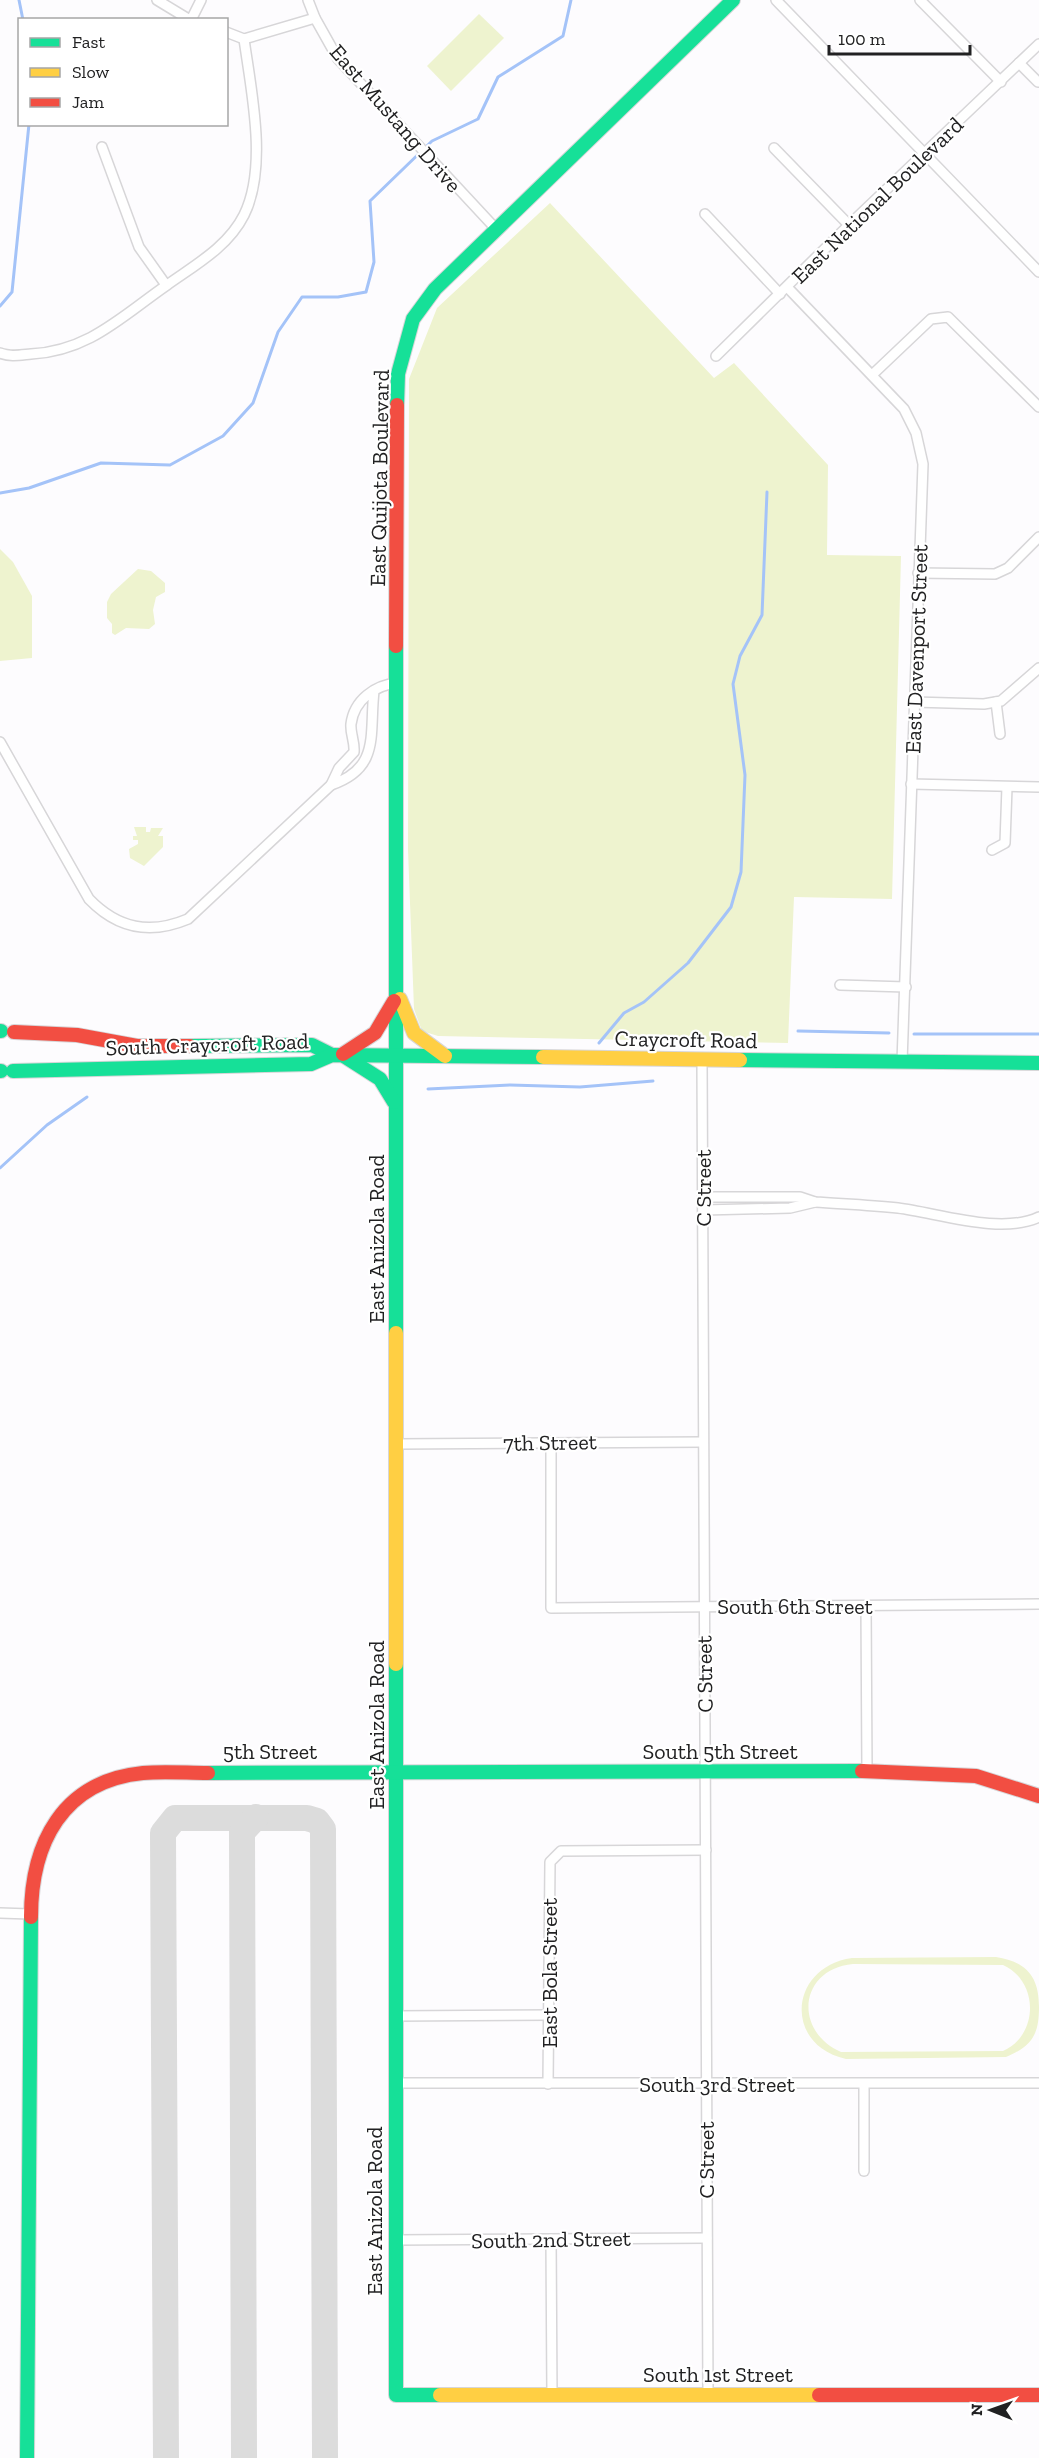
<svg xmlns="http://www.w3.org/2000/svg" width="1039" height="2458" font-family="'Zilla Slab',serif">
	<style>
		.green { fill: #eef3cf; fill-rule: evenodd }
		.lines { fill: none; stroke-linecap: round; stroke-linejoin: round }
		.stream { stroke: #a4c3f8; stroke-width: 3 }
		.taxiway { stroke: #dcdcdc; stroke-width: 26 }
		.street-casing { stroke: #d7d6d8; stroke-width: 12 }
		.fast-casing { stroke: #d7d6d8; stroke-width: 16 }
		.slow-casing { stroke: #d7d6d8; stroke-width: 16 }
		.jam-casing { stroke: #d7d6d8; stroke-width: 16 }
		.street { stroke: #fff; stroke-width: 9 }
		.fast { stroke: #16e098; stroke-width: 14 }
		.slow { stroke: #ffcf43; stroke-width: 14 }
		.jam { stroke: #f24e42; stroke-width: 14 }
		.labels { text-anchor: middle; stroke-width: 4.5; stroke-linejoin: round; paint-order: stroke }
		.street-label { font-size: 22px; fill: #212122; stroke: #fff }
	</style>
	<rect width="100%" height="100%" fill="#fdfcfe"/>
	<g class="green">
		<path d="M479,14L504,38L451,91L427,66Z"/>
		<path d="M550,203L714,378L734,363L828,465L827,555L901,556L892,899L794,897L788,1043L438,1036L422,1031L414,1009L408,850L409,379L437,308Z"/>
		<path d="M0,549L13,562L32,596V658L0,661Z"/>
		<path d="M138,569L151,571L165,583V592L156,597L153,610L155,624L149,629L126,628L115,635L112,633V624L107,618V602L111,594Z"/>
		<path d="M134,827H146V832H150L151,828H163L158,836H163V847L144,866L130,858L129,849L138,844V840H133V836H137Z"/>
		<path d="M996,1957C1027,1962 1039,1977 1039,2007C1039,2035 1032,2046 1006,2057L846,2059C783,2045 789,1967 852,1958ZM853,1964L1003,1965C1039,1981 1039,2035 1003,2051L841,2052C793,2031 799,1969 853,1964Z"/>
	</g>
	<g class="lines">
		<g class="stream">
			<path d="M19,0L23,20"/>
			<path d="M0,306L12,292L29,124"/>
			<path d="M0,493L29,488L101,463L170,465L223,436L253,403L278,332L302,297H338L366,292L374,262L370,201L432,141L478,119L498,77L563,36L571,0"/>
			<path d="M798,1031L889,1033"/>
			<path d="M914,1034H1039"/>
			<path d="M599,1043L624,1013L644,1002L688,963L731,907L741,872L745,775L733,684L740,656L762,615L767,492"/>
			<path d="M428,1089L510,1085L580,1087L653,1081"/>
			<path d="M0,1168L47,1125L87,1097"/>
		</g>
		<g class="taxiway">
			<path d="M166,2458L163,1833L175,1818H307L317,1821L323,1829L325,2458"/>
			<path d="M244,2458L242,1832L256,1817"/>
		</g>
		<defs>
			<g id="street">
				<path d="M157,0L190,20"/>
				<path d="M308,0L315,18L338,59L496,229"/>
				<path d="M776,0L1039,272"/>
				<path d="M920,0L1001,82"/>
				<path d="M191,20L201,0"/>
				<path d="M226,32L244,39L315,18"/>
				<path d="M1019,63L1038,82"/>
				<path d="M102,147L139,247L166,285"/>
				<path d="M774,148L849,225"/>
				<path d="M705,214L780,294"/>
				<path d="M787,287L904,409L916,433L923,464L902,1062"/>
				<path d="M0,353C10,357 20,355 31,354C89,351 122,316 167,285C195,265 228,247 244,215C268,167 251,90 244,39"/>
				<path d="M716,356L849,225L1039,44"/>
				<path d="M872,375L931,319L948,317L1039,407"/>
				<path d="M918,573L995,574L1008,568L1039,537"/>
				<path d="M374,691C369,734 381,768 331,785L339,768L354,752C355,742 350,733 351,724C354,700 375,685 397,683"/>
				<path d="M914,702L984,704L1001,701L1039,668"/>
				<path d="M996,702L1000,734"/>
				<path d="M0,742L89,899C118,929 150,935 188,919L331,785"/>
				<path d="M911,784L1039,787"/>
				<path d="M992,850L1005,843L1007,787"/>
				<path d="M840,985L906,987"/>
				<path d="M702,1061L708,2395"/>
				<path d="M703,1197H800L815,1202C843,1204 870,1205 898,1208C938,1213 1001,1235 1039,1217"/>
				<path d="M703,1210L790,1208L815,1202"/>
				<path d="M551,1441V1608L1039,1604"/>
				<path d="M397,1444L703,1442"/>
				<path d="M866,1606L867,1771"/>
				<path d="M0,1913L30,1914"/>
				<path d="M395,2016L550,2015"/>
				<path d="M394,2083H1039"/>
				<path d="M548,2084L550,1862L561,1851L706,1850"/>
				<path d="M864,2171V2084"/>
				<path d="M551,2239L552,2396"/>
				<path d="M395,2240L707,2238"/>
			</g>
			<g id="fast">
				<path d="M397,405L398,374L413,319L435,289L733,0"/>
				<path d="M396,646V1333"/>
				<path d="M0,1031H1"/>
				<path d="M190,1046L312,1045L332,1055"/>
				<path d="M344,1056L380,1079L394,1102"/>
				<path d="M740,1060L1039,1063"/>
				<path d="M0,1071H1"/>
				<path d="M13,1071L311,1064L332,1055L543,1057"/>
				<path d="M396,1664V2395H440"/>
				<path d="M208,1773L862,1771"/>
				<path d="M27,2458L31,1917"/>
			</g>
			<g id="slow">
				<path d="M400,999L414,1033L445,1056"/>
				<path d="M543,1057L740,1060"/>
				<path d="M396,1333V1664"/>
				<path d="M440,2395H819"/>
			</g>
			<g id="jam">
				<path d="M396,646L397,405"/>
				<path d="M14,1032L77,1035L137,1046H190"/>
				<path d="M343,1054L375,1033L394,1001"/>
				<path d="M862,1771L976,1776L1039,1796"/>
				<path d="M31,1917C31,1844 62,1781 143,1773C164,1771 187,1773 208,1773"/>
				<path d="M819,2395H1039"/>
			</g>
		</defs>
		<use href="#street" class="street-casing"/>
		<use href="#fast" class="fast-casing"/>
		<use href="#slow" class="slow-casing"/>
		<use href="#jam" class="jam-casing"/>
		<use href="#street" class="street"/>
		<use href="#fast" class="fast"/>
		<use href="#slow" class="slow"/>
		<use href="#jam" class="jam"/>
	</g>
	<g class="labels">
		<g class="street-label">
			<text transform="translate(396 118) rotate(49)" y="8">East Mustang Drive</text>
			<text transform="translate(877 200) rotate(-44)" y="8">East National Boulevard</text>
			<text transform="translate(379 478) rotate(-89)" y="8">East Quijota Boulevard</text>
			<text transform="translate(916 649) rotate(-88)" y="8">East Davenport Street</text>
			<text transform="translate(686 1039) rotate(1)" y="8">Craycroft Road</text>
			<text transform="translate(207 1044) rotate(-2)" y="8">South Craycroft Road</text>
			<text transform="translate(703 1188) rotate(-90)" y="8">C Street</text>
			<text transform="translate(376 1239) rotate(-90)" y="8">East Anizola Road</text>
			<text transform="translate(550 1442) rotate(-1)" y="8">7th Street</text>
			<text x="795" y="1614">South 6th Street</text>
			<text transform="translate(704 1674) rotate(-91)" y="8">C Street</text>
			<text transform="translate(376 1725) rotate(-90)" y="8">East Anizola Road</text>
			<text x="270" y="1759">5th Street</text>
			<text x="720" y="1759">South 5th Street</text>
			<text transform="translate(549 1973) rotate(-90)" y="8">East Bola Street</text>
			<text x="717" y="2092">South 3rd Street</text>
			<text transform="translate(706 2160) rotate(-90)" y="8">C Street</text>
			<text transform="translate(374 2211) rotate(-90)" y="8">East Anizola Road</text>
			<text transform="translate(551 2239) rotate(-1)" y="8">South 2nd Street</text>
			<text x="718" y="2382">South 1st Street</text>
		</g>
	</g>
	<rect x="18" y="18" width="210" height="108" fill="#ffffff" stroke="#a6a6a7" stroke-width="1.5"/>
	<rect x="30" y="38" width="30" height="9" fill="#16e098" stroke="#a6a6a7" stroke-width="1.5"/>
	<text x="72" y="48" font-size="18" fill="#212122">Fast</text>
	<rect x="30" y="68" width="30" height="9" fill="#ffcf43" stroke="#a6a6a7" stroke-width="1.5"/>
	<text x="72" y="78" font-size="18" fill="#212122">Slow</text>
	<rect x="30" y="98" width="30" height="9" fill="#f24e42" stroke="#a6a6a7" stroke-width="1.5"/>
	<text x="72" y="108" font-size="18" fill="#212122">Jam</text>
	<g transform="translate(991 2410) rotate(271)" stroke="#ffffff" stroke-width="4.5" paint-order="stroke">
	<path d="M0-4.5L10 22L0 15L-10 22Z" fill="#212122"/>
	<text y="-9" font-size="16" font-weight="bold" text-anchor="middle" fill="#212122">N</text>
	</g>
	<path d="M829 45v9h141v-9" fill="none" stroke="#212122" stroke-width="3"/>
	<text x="838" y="45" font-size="18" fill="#212122" stroke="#ffffff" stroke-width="4.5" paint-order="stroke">100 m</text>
</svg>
